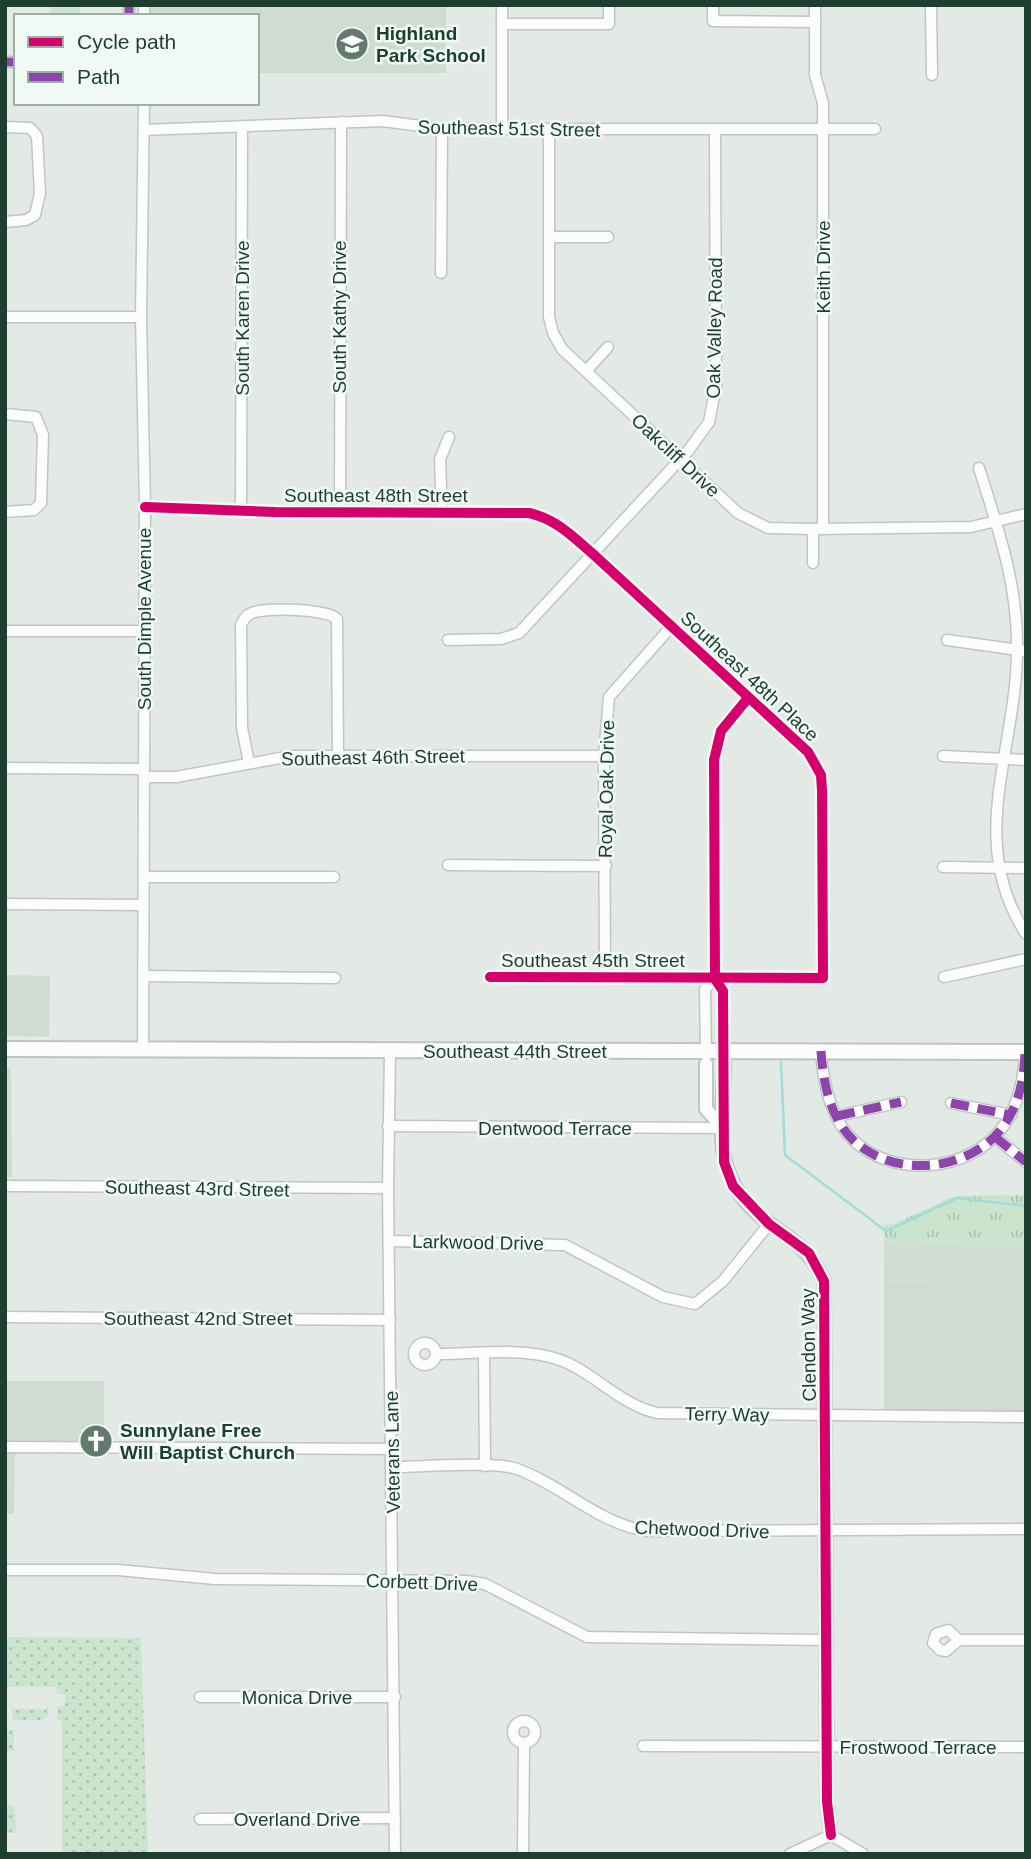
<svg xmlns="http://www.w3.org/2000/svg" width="1031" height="1859" font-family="Arial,sans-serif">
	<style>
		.built { fill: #d0dbd4 }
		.grass { fill: url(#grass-dots) }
		.park { fill: url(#park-tufts) }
		.pitch { fill: #cae4cd; fill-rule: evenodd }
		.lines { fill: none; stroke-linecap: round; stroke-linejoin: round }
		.stream { stroke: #9eddda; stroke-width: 2.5 }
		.minor-casing { stroke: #c0c6c2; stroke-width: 13 }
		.tertiary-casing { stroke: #c0c6c2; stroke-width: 16 }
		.secondary-casing { stroke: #bcc5c1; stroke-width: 18 }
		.minor { stroke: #fbfcfb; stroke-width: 10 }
		.tertiary { stroke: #fbfcfb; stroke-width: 12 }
		.secondary { stroke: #fbfcfb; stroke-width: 14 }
		.quiet { stroke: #8e44ad; stroke-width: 9; stroke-dasharray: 18 9; stroke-linecap: butt }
		.cycleway-casing { stroke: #f0f9f3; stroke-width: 15 }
		.cycleway { stroke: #d6006c; stroke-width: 10 }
		.labels { text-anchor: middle; stroke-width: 5; stroke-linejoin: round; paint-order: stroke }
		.poi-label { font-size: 19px; font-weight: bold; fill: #1e3f30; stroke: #f0f9f3; text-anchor: start }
		.street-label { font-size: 19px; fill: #1e3f30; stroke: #f0f9f3 }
	</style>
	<defs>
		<pattern id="grass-dots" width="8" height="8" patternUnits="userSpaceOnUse" patternTransform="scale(1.75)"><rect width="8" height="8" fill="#cae4cd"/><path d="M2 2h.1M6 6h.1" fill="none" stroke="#adc5b0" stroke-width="1.8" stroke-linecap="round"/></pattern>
		<pattern id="park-tufts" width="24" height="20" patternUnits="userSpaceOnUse" patternTransform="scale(1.75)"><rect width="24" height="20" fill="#cae4cd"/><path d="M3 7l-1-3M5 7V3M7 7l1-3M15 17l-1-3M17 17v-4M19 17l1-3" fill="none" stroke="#adc5b0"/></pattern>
	</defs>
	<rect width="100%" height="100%" fill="#e3e9e5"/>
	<g class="built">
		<path d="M147,5H446V73H257V16H147Z"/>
		<path d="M5,975L50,976L49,1037L5,1036Z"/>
		<path d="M5,1068L11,1069L12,1177H5Z"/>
		<path d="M884,1244L1026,1246V1412L884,1411Z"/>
		<path d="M5,1381H104V1452L15,1453L14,1514H5Z"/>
	</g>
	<g class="grass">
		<path d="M5,1637L141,1638L148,1854H62V1721L57,1719V1707L65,1705V1695L57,1694L56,1687H5Z"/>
		<path d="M11,1703L13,1709H46L47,1703L48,1715L42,1720H13Z"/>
		<path d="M5,1730H24L14,1731V1751H5Z"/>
		<path d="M5,1802L15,1808L16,1833H5Z"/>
	</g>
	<path class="park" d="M1026,1195V1246L884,1244V1225L893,1224L954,1196Z"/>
	<g class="pitch">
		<rect x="51" y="5" width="29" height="9"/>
		<path d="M893,1247L932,1248L936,1254L933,1283H890L887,1254ZM894,1248L931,1249L934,1254L932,1282L891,1281L889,1254Z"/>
	</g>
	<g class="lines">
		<path class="stream" d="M781,1062L785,1155L886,1231L957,1198L1026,1206"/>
		<defs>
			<g id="minor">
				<path d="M502,5V129"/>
				<path d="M713,5V21L815,22"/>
				<path d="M815,5V75L823,103V529"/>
				<path d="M931,5L932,75"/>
				<path d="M129,16V5"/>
				<path d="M144,16V5"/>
				<path d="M502,24H609V5"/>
				<path d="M5,62H16"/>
				<path d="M5,127L30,128L37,136L40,193L35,215L26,220L5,222"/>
				<path d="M549,129V317L553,333L562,349L738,513L768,528L813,529L971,527L1026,514"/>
				<path d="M144,130L383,121L442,129H875"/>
				<path d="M550,237H608"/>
				<path d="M441,273L442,129"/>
				<path d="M5,317H141"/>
				<path d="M587,370L608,347"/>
				<path d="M5,414L36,417L43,435L41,503L34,510L5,512"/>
				<path d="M979,468C998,528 1018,585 1017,649C1017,750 965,840 1026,934"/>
				<path d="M145,507L275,512L529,513C556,519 572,536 593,554L808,752L821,775L822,790L823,978L490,977"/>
				<path d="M241,509L242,126"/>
				<path d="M340,513L341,122"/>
				<path d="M442,513L440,459L449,437"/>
				<path d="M813,529V563"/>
				<path d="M5,631H145"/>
				<path d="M448,640L501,639L519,633L688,451L709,422L716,386L715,129"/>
				<path d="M947,640L1026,651"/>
				<path d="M943,756L1026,760"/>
				<path d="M249,763L242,728L241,625C244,619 246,615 252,613C266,607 328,609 337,619L338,755"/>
				<path d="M5,768L144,769"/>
				<path d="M144,777H176L291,756H604"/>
				<path d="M448,865L606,866"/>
				<path d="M943,867L1026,868"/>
				<path d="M144,877H334"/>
				<path d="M5,904L142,905"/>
				<path d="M605,975L604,756L609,697L671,627"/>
				<path d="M143,976L335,978"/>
				<path d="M944,977L1026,959"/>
				<path d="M143,1050L145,507L141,317L144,103"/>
				<path d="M390,1051L388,1188L395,1854"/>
				<path d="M821,1051C823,1082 830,1118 853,1140C894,1179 969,1172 1002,1128C1019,1106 1024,1079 1025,1052"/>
				<path d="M706,1055L705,989L715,979"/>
				<path d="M724,1055L723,991L715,979L714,760L721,731L748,698"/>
				<path d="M951,1103L1011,1115"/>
				<path d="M837,1116L901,1102"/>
				<path d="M388,1126L723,1128"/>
				<path d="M995,1137L1026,1162"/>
				<path d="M5,1186L388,1188"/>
				<path d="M390,1241L565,1245L663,1297L695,1304L723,1281L769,1224"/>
				<path d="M5,1317L390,1320"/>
				<circle cx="425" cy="1354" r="11"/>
				<path d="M438,1354C475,1354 521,1347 557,1359C592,1370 618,1404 657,1413L1026,1417"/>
				<path d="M484,1354L485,1466"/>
				<path d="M5,1447L392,1449"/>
				<path d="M393,1467C420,1467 495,1461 517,1469C562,1485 599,1524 647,1531L1026,1529"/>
				<path d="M5,1570H118L215,1579L466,1581L485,1584L587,1637L826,1640"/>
				<path d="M959,1640L946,1651L940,1650L933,1643L936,1634L948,1630L959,1640H1026"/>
				<path d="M200,1697H395"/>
				<circle cx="524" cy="1732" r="11"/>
				<path d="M643,1746L1026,1747"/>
				<path d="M200,1819L395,1818"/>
				<path d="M523,1854L524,1745"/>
				<path d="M790,1854L831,1835L863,1854"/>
			</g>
			<g id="tertiary">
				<path d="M724,1063C723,1131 708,1178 770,1224C796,1243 810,1250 824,1281L827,1802L831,1835"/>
				<path d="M706,1064V1109L723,1128"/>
			</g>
			<path id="secondary" d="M5,1049L1026,1052"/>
		</defs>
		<use href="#minor" class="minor-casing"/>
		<use href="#tertiary" class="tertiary-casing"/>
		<use href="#secondary" class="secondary-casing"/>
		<use href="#minor" class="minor"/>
		<use href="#tertiary" class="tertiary"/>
		<use href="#secondary" class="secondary"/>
		<g class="quiet">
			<path d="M129,16V5"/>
			<path d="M5,62H16"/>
			<path d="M821,1051C823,1082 830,1118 853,1140C894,1179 969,1172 1002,1128C1019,1106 1024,1079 1025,1052"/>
			<path d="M951,1103L1011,1115"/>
			<path d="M837,1116L901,1102"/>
			<path d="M995,1137L1026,1162"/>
		</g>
		<defs>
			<g id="cycleway">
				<path d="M145,507L275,512L529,513C556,519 572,536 593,554L808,752L821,775L822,790L823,978L490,977"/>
				<path d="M748,698L721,731L714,760L715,979L723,991L724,1162L733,1186L769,1224L809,1253L824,1281L827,1802L831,1835"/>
			</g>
		</defs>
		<use href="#cycleway" class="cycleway-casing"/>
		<use href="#cycleway" class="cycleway"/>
	</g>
	<defs>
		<symbol id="school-disc" viewBox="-11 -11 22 22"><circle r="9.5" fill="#637a6f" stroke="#f0f9f3"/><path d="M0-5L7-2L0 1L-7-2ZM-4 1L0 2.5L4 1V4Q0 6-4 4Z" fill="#fff"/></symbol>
		<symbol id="church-disc" viewBox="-11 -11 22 22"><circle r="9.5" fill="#637a6f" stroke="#f0f9f3"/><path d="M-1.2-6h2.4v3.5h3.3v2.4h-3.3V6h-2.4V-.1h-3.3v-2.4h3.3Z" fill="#fff"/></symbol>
	</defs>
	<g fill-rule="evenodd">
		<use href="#school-disc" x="333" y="25" width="38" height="38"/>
		<use href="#church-disc" x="77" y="1422" width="38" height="38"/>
	</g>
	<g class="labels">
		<g class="poi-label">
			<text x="376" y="40">Highland<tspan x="376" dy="22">Park School</tspan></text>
			<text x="120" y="1437">Sunnylane Free<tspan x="120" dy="22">Will Baptist Church</tspan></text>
		</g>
		<g class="street-label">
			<text transform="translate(509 128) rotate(1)" y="7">Southeast 51st Street</text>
			<text transform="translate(823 267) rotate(-90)" y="7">Keith Drive</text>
			<text transform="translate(339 317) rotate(-90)" y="7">South Kathy Drive</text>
			<text transform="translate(242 318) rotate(-90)" y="7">South Karen Drive</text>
			<text transform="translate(714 328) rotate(-89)" y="7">Oak Valley Road</text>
			<text transform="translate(676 455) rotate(43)" y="7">Oakcliff Drive</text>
			<text x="376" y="502">Southeast 48th Street</text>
			<text transform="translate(144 619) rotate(-90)" y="7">South Dimple Avenue</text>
			<text transform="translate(750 676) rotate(43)" y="7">Southeast 48th Place</text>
			<text transform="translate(373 757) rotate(-1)" y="7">Southeast 46th Street</text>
			<text transform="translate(606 789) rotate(-89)" y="7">Royal Oak Drive</text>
			<text x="593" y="967">Southeast 45th Street</text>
			<text x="515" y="1058">Southeast 44th Street</text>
			<text x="555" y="1135">Dentwood Terrace</text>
			<text transform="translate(197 1188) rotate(1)" y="7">Southeast 43rd Street</text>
			<text transform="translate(478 1242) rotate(1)" y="7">Larkwood Drive</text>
			<text x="198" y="1325">Southeast 42nd Street</text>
			<text transform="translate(808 1345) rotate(-91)" y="7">Clendon Way</text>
			<text transform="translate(727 1414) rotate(1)" y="7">Terry Way</text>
			<text transform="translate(392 1452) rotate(-91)" y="7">Veterans Lane</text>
			<text transform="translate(702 1529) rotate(2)" y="7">Chetwood Drive</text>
			<text transform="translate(422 1582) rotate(2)" y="7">Corbett Drive</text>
			<text x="297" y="1704">Monica Drive</text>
			<text x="918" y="1754">Frostwood Terrace</text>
			<text x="297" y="1826">Overland Drive</text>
		</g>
	</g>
	<rect width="1031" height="1859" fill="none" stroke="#1e3f30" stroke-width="14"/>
	<rect x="14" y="14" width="245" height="91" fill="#f0f9f3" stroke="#9cafa5" stroke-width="2"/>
	<rect x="28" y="37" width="35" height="10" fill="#d6006c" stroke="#9cafa5" stroke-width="2"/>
	<text x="77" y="49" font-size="21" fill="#1e3f30">Cycle path</text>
	<rect x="28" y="72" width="35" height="10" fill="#8e44ad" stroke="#9cafa5" stroke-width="2"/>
	<text x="77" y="84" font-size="21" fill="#1e3f30">Path</text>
</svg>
